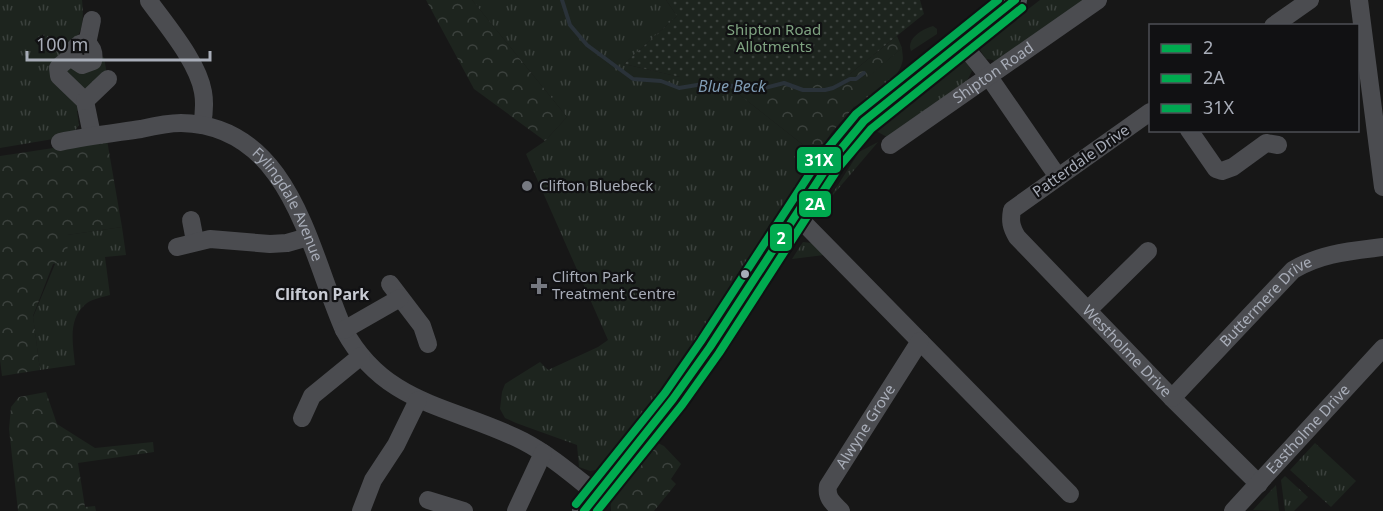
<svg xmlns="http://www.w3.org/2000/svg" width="1383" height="511" font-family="'Noto Sans',sans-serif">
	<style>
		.grass { fill: url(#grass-tufts) }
		.forest { fill: url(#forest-crowns) }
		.garden { fill: url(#garden-dots) }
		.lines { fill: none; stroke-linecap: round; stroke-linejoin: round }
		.stream { stroke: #2a3239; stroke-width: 4 }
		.minor { stroke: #4b4c50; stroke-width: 18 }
		.major { stroke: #4d4f52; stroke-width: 24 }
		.bus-1-casing { stroke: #111113; stroke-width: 12 }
		.bus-2-casing { stroke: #111113; stroke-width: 12 }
		.bus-3-casing { stroke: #111113; stroke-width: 12 }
		.bus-1 { stroke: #00ab4f; stroke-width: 8 }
		.bus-2 { stroke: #00ab4f; stroke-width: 8 }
		.bus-3 { stroke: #00a651; stroke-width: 8 }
		.poi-dot { fill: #757880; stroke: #111113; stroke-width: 2 }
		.bus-dot { fill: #a8adb8; stroke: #111113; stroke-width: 2 }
		.labels { text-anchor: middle; stroke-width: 4.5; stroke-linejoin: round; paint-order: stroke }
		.park-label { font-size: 15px; fill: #7fa381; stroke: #111113 }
		.street-label { font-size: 15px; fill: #a8adb8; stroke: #111113 }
		.poi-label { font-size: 15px; fill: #a8adb8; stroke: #111113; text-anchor: start }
		.water-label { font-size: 16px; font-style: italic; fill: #7f9bb3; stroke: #111113 }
		.neighbourhood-label { font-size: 16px; font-weight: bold; fill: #c9ccd4; stroke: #111113 }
		.line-badge { stroke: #111113; stroke-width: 2 }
		.badge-label { font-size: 16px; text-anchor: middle; font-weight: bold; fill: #fff }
	</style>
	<defs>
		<pattern id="grass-tufts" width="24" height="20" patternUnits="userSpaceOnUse" patternTransform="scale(1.5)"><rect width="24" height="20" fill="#1d241e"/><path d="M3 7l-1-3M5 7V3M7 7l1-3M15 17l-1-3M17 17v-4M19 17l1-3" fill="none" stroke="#3b413d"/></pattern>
		<pattern id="forest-crowns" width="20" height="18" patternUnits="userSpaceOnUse" patternTransform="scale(1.5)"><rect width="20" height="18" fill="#1d241e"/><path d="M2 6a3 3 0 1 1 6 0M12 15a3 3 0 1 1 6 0" fill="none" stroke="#3b413d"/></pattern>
		<pattern id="garden-dots" width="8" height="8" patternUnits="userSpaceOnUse" patternTransform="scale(1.5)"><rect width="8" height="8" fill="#1d241e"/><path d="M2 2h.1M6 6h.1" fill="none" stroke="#3b413d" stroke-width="1.8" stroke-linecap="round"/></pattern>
	</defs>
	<rect width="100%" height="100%" fill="#171717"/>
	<g class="grass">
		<path d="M0,0H82C86,36 76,41 51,64L82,110L77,111L79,125L71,136L0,148Z"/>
		<path d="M472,0H666L677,16L624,64L680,77H717L816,155L755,258L691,359L629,443L601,469L590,471L579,467L577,445L516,423L505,418L500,409L502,392L505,384L540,362L548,370L598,347L608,340L526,154L545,141L567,117Z"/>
		<path d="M1040,0H1088L995,64L993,60L986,59L980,50L982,45Z"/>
		<path d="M933,26L937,29V34L911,51C906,39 922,29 933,26Z"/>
		<path d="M902,48C902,53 904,58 902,63C898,80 870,100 854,107L845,96Z"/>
		<path d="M104,57L107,75L90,89L73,87L64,64Z"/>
		<path d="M960,62H966L972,71L967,81L887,137L876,131L930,84Z"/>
		<path d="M878,142L827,202L859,152Z"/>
		<path d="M122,227L126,255L105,257L110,295C103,297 93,299 87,303C67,318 73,344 75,365L40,370L33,317L67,235Z"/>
		<path d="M803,242L812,243L824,255L792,259Z"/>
		<path d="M1315,443L1356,481L1331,507L1290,470Z"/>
		<path d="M1285,476L1308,497L1294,511H1285L1281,480Z"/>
		<path d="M1276,485L1279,511L1253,510Z"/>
	</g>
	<g class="forest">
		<path d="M426,0H472L567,117L545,141L474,89Z"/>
		<path d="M897,36L902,48L846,96L854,107L832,132L816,155L717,77H846Z"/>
		<path d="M107,140L122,227L67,235L68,261L53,264L33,316L40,370L2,376L0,360V156Z"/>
		<path d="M46,392L57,424L95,448L153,442L154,452L78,463L85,507L95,506L96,511H18L9,429L11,407L19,397Z"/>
		<path d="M652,440L664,446L681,464L671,479L676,484L654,511H611L610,491Z"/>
	</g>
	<path class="garden" d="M666,0H920L924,14L846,77H680L624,64L677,16Z"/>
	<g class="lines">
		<path class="stream" d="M562,0L570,25L587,45L633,79L661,81L679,88L703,84H716L761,89L784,83L803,90H825L833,88L850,79H856L864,73"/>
		<g class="minor">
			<path d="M1359,0L1383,187"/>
			<path d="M149,1C167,26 198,62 203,92C205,103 204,114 202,125"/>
			<path d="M1273,26L1310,0"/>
			<path d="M961,42L989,77L1058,177"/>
			<path d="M87,44L92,20"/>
			<path d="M70,57L82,65L93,61C96,51 88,37 77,46C73,49 72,54 69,58C65,62 61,64 58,68L59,76L85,101L92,135"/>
			<path d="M85,101L108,79"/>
			<path id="s1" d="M1150,112L1012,210C1010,221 1011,227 1017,237L1172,398L1259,484"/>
			<path d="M1189,130L1216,169L1222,171L1233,167L1266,143L1278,145"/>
			<path id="s2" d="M60,142C87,136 114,133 141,129C154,126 168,123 181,123C291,125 309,251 344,330C385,406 454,406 523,441C550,455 574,476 598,495"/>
			<path id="s3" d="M890,145L1098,0"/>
			<path d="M795,214L1070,494"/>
			<path d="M191,220L195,241"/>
			<path d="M177,247L210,239L270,244L287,243L308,237"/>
			<path d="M390,284L422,326L428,344"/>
			<path d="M1088,310L1148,251"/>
			<path d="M344,330L400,298"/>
			<path id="s4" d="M1172,398L1293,270C1321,253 1351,251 1383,247"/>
			<path d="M302,418L312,396L361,356"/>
			<path d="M428,500L464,511"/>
			<path d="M361,511L373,480L396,445L418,400"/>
			<path d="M516,511L543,453"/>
			<path id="s5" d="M841,511C833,503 826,498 828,486L920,341"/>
			<path id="s6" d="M1233,511L1383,348"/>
		</g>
		<path class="major" d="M584,511L673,399L710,347L831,161L864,121L1015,0"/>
		<defs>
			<path id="bus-1" d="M584,511L673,399L710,347L831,161L864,121L1015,0"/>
			<path id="bus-2" d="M597,511L682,405L719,353L839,167L871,129L1022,8"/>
			<path id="bus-3" d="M576,504L665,393L701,341L822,155L856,114L998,0"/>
		</defs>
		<use href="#bus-1" class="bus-1-casing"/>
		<use href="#bus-2" class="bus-2-casing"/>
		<use href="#bus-3" class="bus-3-casing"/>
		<use href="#bus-1" class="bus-1"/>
		<use href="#bus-2" class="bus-2"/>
		<use href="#bus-3" class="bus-3"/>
	</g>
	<g class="poi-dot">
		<circle cx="527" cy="186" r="6"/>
		<path d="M536 277h6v6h6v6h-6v6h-6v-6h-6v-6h6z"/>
	</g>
	<circle class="bus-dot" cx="745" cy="274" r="5"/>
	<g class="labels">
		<g class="park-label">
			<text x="774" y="35">Shipton Road<tspan x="774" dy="17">Allotments</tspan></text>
		</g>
		<g class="street-label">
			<text dy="5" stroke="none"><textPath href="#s3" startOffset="126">Shipton Road</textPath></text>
			<text transform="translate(1081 161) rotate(-35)" y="5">Patterdale Drive</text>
			<text dy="5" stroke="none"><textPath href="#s2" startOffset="267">Fylingdale Avenue</textPath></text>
			<text dy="5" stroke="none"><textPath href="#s4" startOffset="135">Buttermere Drive</textPath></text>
			<text dy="5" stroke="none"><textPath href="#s1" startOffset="356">Westholme Drive</textPath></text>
			<text dy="5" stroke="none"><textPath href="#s5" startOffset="100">Alwyne Grove</textPath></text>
			<text dy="5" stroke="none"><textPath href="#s6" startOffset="111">Eastholme Drive</textPath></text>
		</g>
		<g class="poi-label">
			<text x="539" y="191">Clifton Bluebeck</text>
			<text x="552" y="282">Clifton Park<tspan x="552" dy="17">Treatment Centre</tspan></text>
		</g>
		<g class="water-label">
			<text x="732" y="92">Blue Beck</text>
		</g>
		<g class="neighbourhood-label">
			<text x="322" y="300">Clifton Park</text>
		</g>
	</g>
	<g class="line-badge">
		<rect x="796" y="146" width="46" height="28" rx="6" fill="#00a651"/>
		<rect x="798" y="190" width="34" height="28" rx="6" fill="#00ab4f"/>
		<rect x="769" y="223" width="24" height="29" rx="6" fill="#00ab4f"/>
	</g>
	<g class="badge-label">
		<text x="819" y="166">31X</text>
		<text x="815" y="210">2A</text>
		<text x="781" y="244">2</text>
	</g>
	<rect x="1149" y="24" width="210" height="108" fill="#111113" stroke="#4d4f55" stroke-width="1.5"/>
	<rect x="1161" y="44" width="30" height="9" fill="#00ab4f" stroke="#4d4f55" stroke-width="1.5"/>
	<text x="1203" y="54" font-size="18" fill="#a8adb8">2</text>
	<rect x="1161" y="74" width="30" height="9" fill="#00ab4f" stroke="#4d4f55" stroke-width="1.5"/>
	<text x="1203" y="84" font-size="18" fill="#a8adb8">2A</text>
	<rect x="1161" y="104" width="30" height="9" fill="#00a651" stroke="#4d4f55" stroke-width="1.5"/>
	<text x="1203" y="114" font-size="18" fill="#a8adb8">31X</text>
	<path d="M27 51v9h183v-9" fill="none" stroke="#a8adb8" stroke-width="3"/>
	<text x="36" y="51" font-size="18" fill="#a8adb8" stroke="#111113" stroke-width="4.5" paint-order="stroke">100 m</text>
</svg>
